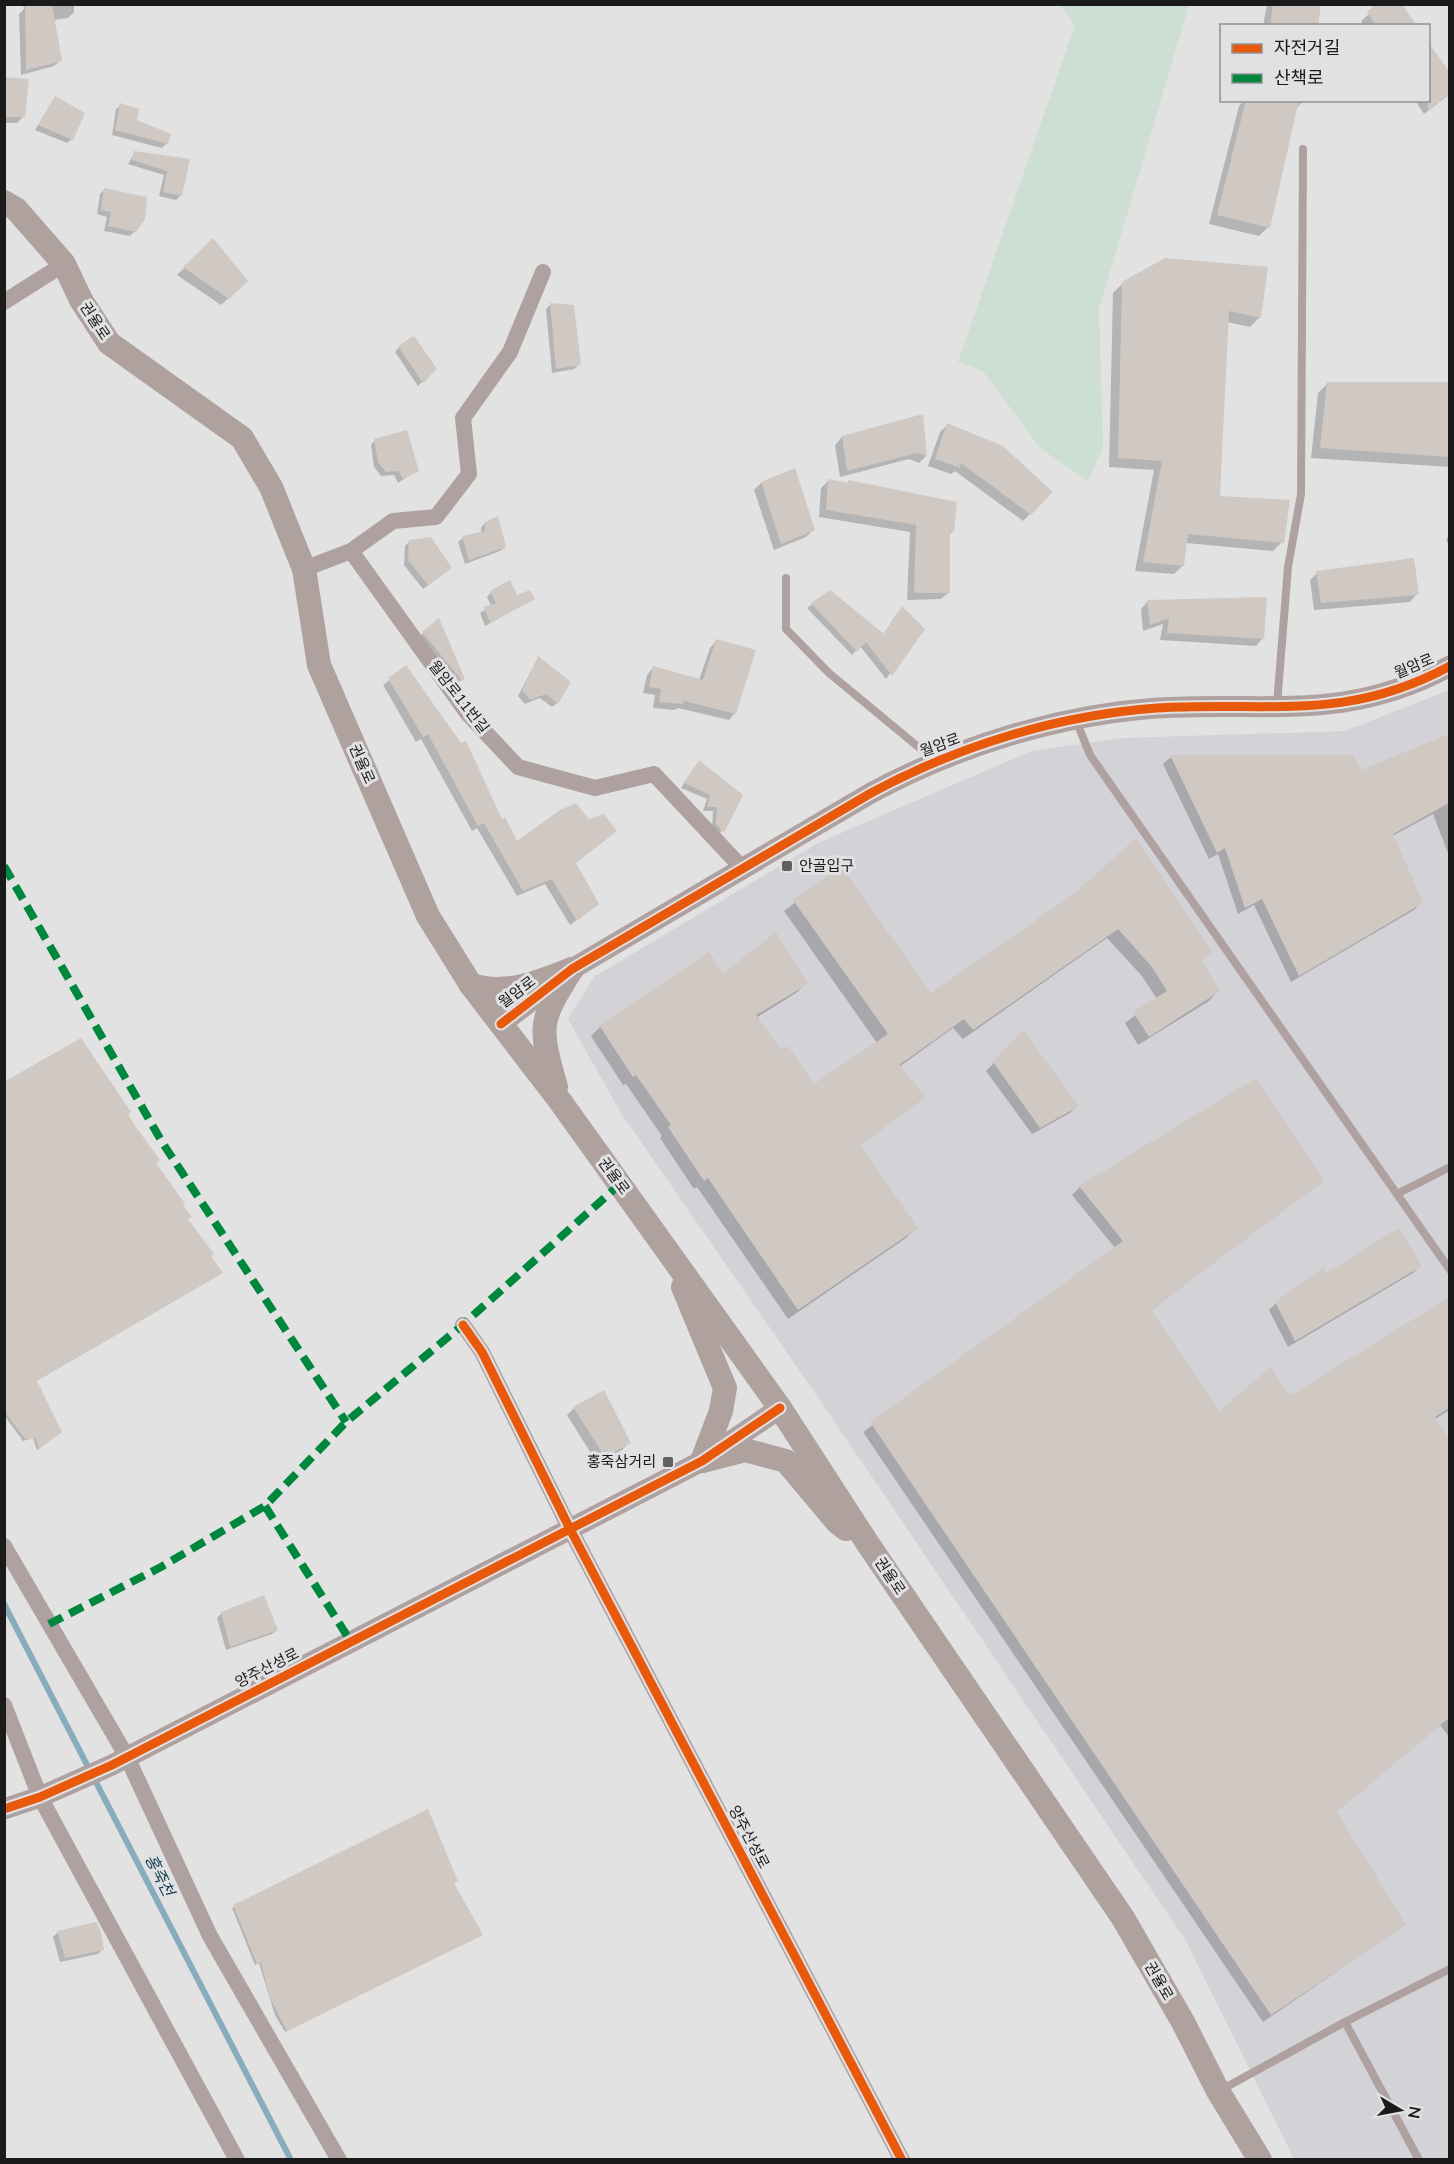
<svg xmlns="http://www.w3.org/2000/svg" width="1454" height="2164" font-family="Mulish,'Noto Sans KR',sans-serif">
	<style>
		.built { fill: #d2d2d7 }
		.green { fill: #cdded2 }
		.shadow { fill: #0003 }
		.lines { fill: none; stroke-linecap: round; stroke-linejoin: round }
		.stream { stroke: #88abbe; stroke-width: 6 }
		.building { fill: #d0c8c2 }
		.service { stroke: #afa1a0; stroke-width: 8 }
		.minor { stroke: #afa1a0; stroke-width: 16 }
		.tertiary { stroke: #afa1a0; stroke-width: 21 }
		.secondary { stroke: #aea19e; stroke-width: 24 }
		.quiet { stroke: #00873e; stroke-width: 8; stroke-dasharray: 15 8; stroke-linecap: butt }
		.cycleway-casing { stroke: #e1e1e3; stroke-width: 13 }
		.cycleway { stroke: #e8590c; stroke-width: 9 }
		.poi-dot { fill: #606061; stroke: #e1e1e3; stroke-width: 2 }
		.labels { text-anchor: middle; stroke-width: 6; stroke-linejoin: round; paint-order: stroke }
		.street-label { font-size: 15px; fill: #1a1a1b; stroke: #e1e1e3 }
		.poi-label { font-size: 15px; fill: #1a1a1b; stroke: #e1e1e3; text-anchor: start }
		.water-label { font-size: 16px; font-style: italic; fill: #164055; stroke: #e1e1e3 }
	</style>
	<rect width="100%" height="100%" fill="#e2e2e2"/>
	<path class="built" d="M1449,690V2159H1294L1186,1941L826,1409L621,1113L568,1019L594,977L818,843L1032,751L1124,738L1345,731Z"/>
	<path class="green" d="M1060,5H1189L1099,309L1103,448L1088,481L1040,448L983,371L958,362L1075,25Z"/>
	<g class="shadow">
		<path d="M23,4H74V12L68,18L54,20L61,60L54,66L21,75L19,14L24,9Z"/>
		<path d="M1267,4H1319L1316,26H1263Z"/>
		<path d="M1369,14L1415,26H1364L1361,21Z"/>
		<path d="M1428,44L1450,74V94L1424,114L1415,100H1428Z"/>
		<path d="M4,78L24,116L17,123H4Z"/>
		<path d="M55,98L72,139L67,143L35,130Z"/>
		<path d="M1245,100H1304L1295,110L1268,227L1259,236L1209,224L1239,106Z"/>
		<path d="M121,105L135,121L167,143L162,148L112,135L116,109Z"/>
		<path d="M135,152L188,161L181,195L176,200L159,196L164,175L128,164Z"/>
		<path d="M105,189L135,231L130,236L104,231L107,217L97,214L100,194Z"/>
		<path d="M213,240L239,288L221,305L177,275Z"/>
		<path d="M1123,283L1260,317L1250,327L1227,322L1218,497L1282,542L1273,551L1186,543L1183,565L1174,574L1135,571L1154,470L1109,467L1113,293Z"/>
		<path d="M550,305L579,364L574,369L552,373L546,309Z"/>
		<path d="M399,347L435,369L418,386L395,352Z"/>
		<path d="M1328,383L1450,384V467L1311,458L1318,393Z"/>
		<path d="M922,416L926,456L919,463L909,459L840,477L835,445L842,437Z"/>
		<path d="M947,425L1051,492L1023,521L955,471L951,474L928,466L940,432Z"/>
		<path d="M375,440L418,470L398,483L394,475L381,476L374,467L371,445Z"/>
		<path d="M828,481L846,484L849,482L953,531L948,535L949,592L941,599L907,600L910,532L819,517L821,488Z"/>
		<path d="M761,483L814,529L806,537L774,550L754,490Z"/>
		<path d="M485,523L505,547L500,551L465,564L458,542L463,538L481,533V528Z"/>
		<path d="M1450,535V549L1446,539Z"/>
		<path d="M409,542L446,572L423,589L404,565L405,546Z"/>
		<path d="M1317,573L1417,594L1410,602L1314,610L1310,580Z"/>
		<path d="M491,592L516,596L533,599L485,626L480,613L491,606L487,597Z"/>
		<path d="M830,592L883,635L898,612L923,629L886,679L860,646L852,655L807,608Z"/>
		<path d="M1148,601L1263,638L1256,646L1160,640L1163,624L1143,631L1141,609Z"/>
		<path d="M423,633L463,678L458,683L456,684L419,638Z"/>
		<path d="M716,641L735,713L729,720L678,708L675,710L653,708L655,695L643,693L647,675L653,668L699,680L710,648Z"/>
		<path d="M538,658L557,703L552,707L540,698L525,704L518,696Z"/>
		<path d="M406,667L516,844L574,864L597,904L570,925L545,884L517,896L477,828L472,831L421,739L416,742L383,685Z"/>
		<path d="M1450,736V858L1433,814L1392,836L1421,903L1414,910L1291,982L1254,905L1238,914L1218,854L1209,859L1163,764L1171,757L1352,756L1361,772Z"/>
		<path d="M695,766L741,795L718,837L712,829L713,811H703L707,799L681,788Z"/>
		<path d="M840,868L930,995L1076,894L1200,962L1218,991L1209,1001L1138,1045L1125,1023L1157,999L1142,976L1107,938L963,1039L953,1028L899,1067L924,1097L859,1146L916,1228L906,1238L788,1319L697,1187L694,1189L660,1138L662,1136L626,1084L623,1085L591,1036L600,1027L722,975L806,984L796,993L756,1018L781,1052L814,1086L877,1043L784,911Z"/>
		<path d="M1023,1032L1077,1106L1070,1113L1032,1134L986,1071Z"/>
		<path d="M4,1084L126,1114L156,1162L36,1381L58,1433L37,1450L33,1438L23,1441L4,1415Z"/>
		<path d="M1322,1180L1150,1311L1218,1413L1290,1398L1450,1298V1410L1435,1419L1450,1440V1738L1440,1725L1336,1812L1404,1925L1263,2022L863,1432L1115,1248L1072,1195L1080,1187Z"/>
		<path d="M1420,1266L1413,1273L1288,1347L1269,1310L1276,1303L1326,1275Z"/>
		<path d="M574,1408L629,1443L622,1450L597,1463L567,1415Z"/>
		<path d="M222,1613L277,1630L272,1634L226,1650L217,1618Z"/>
		<path d="M427,1811L452,1884L479,1936L285,2032L275,2015L259,1963L255,1965L232,1908Z"/>
		<path d="M58,1932L103,1949L98,1954L60,1962L53,1937Z"/>
	</g>
	<g class="lines">
		<path class="stream" d="M4,1604L291,2160"/>
	</g>
	<g class="building">
		<path d="M25,4H52L62,61L26,70Z"/>
		<path d="M1273,4H1321L1318,26H1270Z"/>
		<path d="M1376,4H1402L1417,26H1376L1367,12Z"/>
		<path d="M1428,42L1449,71V94L1428,111Z"/>
		<path d="M4,77L29,79L25,117H4Z"/>
		<path d="M55,96L85,113L73,140L38,125Z"/>
		<path d="M1246,100H1299L1270,228L1217,215Z"/>
		<path d="M120,103L139,109L137,120L171,134L168,144L115,130Z"/>
		<path d="M134,151L190,159L182,196L163,192L167,171L132,160Z"/>
		<path d="M104,188L147,197L145,219L136,232L108,226L111,212L101,210Z"/>
		<path d="M213,238L248,281L229,299L183,267Z"/>
		<path d="M1165,258L1268,267L1261,318L1229,311L1220,496L1290,500L1284,543L1188,534L1184,566L1143,562L1162,461L1118,458L1122,282Z"/>
		<path d="M550,303L574,305L581,365L556,369Z"/>
		<path d="M414,336L437,369L423,383L398,346Z"/>
		<path d="M1327,382H1449V457L1320,448Z"/>
		<path d="M923,414L927,456L917,453L847,471L842,436Z"/>
		<path d="M947,423L1003,446L1053,492L1031,515L961,463L960,468L935,459Z"/>
		<path d="M407,430L419,471L403,479L399,471L386,472L378,462L374,439Z"/>
		<path d="M795,468L815,530L781,544L761,482Z"/>
		<path d="M828,479L849,483L848,480L957,502L954,532L950,531V593H914L916,525L826,510Z"/>
		<path d="M498,516L506,547L469,560L462,536L485,531V522Z"/>
		<path d="M431,537L452,568L428,585L408,560L409,540Z"/>
		<path d="M1414,558L1419,595L1321,603L1316,571Z"/>
		<path d="M510,580L517,595L530,590L535,599L490,623L484,607L496,603L490,591Z"/>
		<path d="M830,590L884,634L902,606L925,629L892,676L866,642L857,652L811,603Z"/>
		<path d="M1267,597L1264,639L1167,633L1169,618L1150,625L1147,600Z"/>
		<path d="M439,618L465,679L462,681L422,632Z"/>
		<path d="M716,639L756,650L736,714L684,701L683,704L659,702L661,689L649,687L653,666L703,680Z"/>
		<path d="M538,656L571,682L558,704L546,694L531,700L522,691Z"/>
		<path d="M406,665L461,743L466,741L502,819L505,817L517,841L560,810L576,803L589,819L604,814L617,831L576,863L599,904L577,921L552,879L523,891L484,823L478,826L428,734L423,737L388,678Z"/>
		<path d="M1449,734V803L1393,834L1423,903L1299,976L1262,899L1245,908L1225,848L1217,853L1170,755H1353L1361,770Z"/>
		<path d="M699,760L743,795L724,833L716,824L717,807H707L710,795L684,783Z"/>
		<path d="M1136,838L1212,952L1202,962L1220,991L1149,1037L1133,1012L1167,991L1152,967L1118,929L973,1030L964,1019L899,1065L926,1097L860,1145L918,1228L798,1310L708,1178L704,1181L668,1127L671,1125L636,1075L633,1077L599,1025L709,952L723,973L776,932L808,984L756,1015L781,1050L788,1046L814,1084L888,1034L793,900L841,866L931,993L1075,893Z"/>
		<path d="M1023,1030L1079,1106L1040,1128L993,1062Z"/>
		<path d="M81,1038L131,1112L128,1114L135,1126L160,1160L156,1163L185,1204L183,1205L192,1217L188,1219L214,1254L211,1256L223,1273L37,1381L62,1432L39,1449L35,1437L26,1440L4,1411V1082Z"/>
		<path d="M1256,1078L1324,1181L1151,1310L1219,1411L1271,1367L1290,1396L1449,1297V1408L1435,1417L1449,1438V1718L1337,1812L1406,1925L1271,2015L870,1422L1123,1241L1079,1186Z"/>
		<path d="M1399,1228L1422,1266L1295,1341L1275,1302L1324,1268L1326,1273Z"/>
		<path d="M604,1390L631,1443L605,1457L573,1407Z"/>
		<path d="M264,1595L278,1630L230,1647L221,1612Z"/>
		<path d="M428,1809L458,1881L454,1883L483,1935L287,2031L270,1998L261,1962L257,1964L233,1905Z"/>
		<path d="M96,1922L101,1932L104,1950L65,1958L57,1931Z"/>
	</g>
	<g class="lines">
		<g class="service">
			<path d="M786,578V629L829,673L934,760"/>
			<path d="M1277,705L1288,567L1301,494L1303,149"/>
			<path d="M1076,720L1090,755L1450,1270"/>
			<path d="M1397,1194L1450,1167"/>
			<path d="M1345,2022L1419,2160"/>
			<path d="M1219,2091L1345,2022L1450,1969"/>
		</g>
		<g class="minor">
			<path d="M4,302L64,264"/>
			<path d="M351,551L468,714L518,767L595,788L654,774L743,869"/>
			<path d="M304,569L351,551L393,521L436,517L469,474L463,418L510,352L543,272"/>
			<path d="M463,1325L482,1352L570,1529L902,2160"/>
			<path d="M4,1546L127,1757L210,1936L339,2160"/>
			<path d="M4,1705L40,1797L237,2160"/>
		</g>
		<g class="tertiary">
			<path d="M501,1024L572,969L871,793C958,746 1058,715 1157,708C1267,701 1345,723 1450,666"/>
			<path d="M4,1809L40,1797L112,1765L702,1461L780,1408"/>
		</g>
		<g class="secondary">
			<path d="M4,202L16,209L64,264L81,300L109,343L242,438L271,487L304,569L319,665L428,916L471,985L560,1101L780,1408L868,1544L1123,1918L1183,2022L1218,2091L1260,2160"/>
			<path d="M471,985C507,996 539,982 572,969"/>
			<path d="M556,1087C539,1027 538,1022 572,969"/>
			<path d="M683,1287L725,1388L721,1411L702,1461"/>
			<path d="M702,1461L745,1450L786,1461L837,1522L846,1529"/>
		</g>
		<g class="quiet">
			<path d="M4,866L162,1142L346,1422"/>
			<path d="M265,1506L351,1642"/>
			<path d="M49,1624L161,1567L265,1506L346,1422L459,1328L620,1184"/>
		</g>
		<defs>
			<g id="cycleway">
				<path d="M501,1024L572,969L871,793C958,746 1058,715 1157,708C1267,701 1345,723 1450,666"/>
				<path d="M463,1325L482,1352L570,1529L902,2160"/>
				<path d="M4,1809L40,1797L112,1765L702,1461L780,1408"/>
			</g>
		</defs>
		<use href="#cycleway" class="cycleway-casing"/>
		<use href="#cycleway" class="cycleway"/>
	</g>
	<g class="poi-dot">
		<rect x="781" y="860" width="12" height="12" rx="3"/>
		<rect x="662" y="1456" width="12" height="12" rx="3"/>
	</g>
	<g class="labels">
		<g class="street-label">
			<text transform="translate(95 321) rotate(57)" y="5">권율로</text>
			<text transform="translate(1414 666) rotate(-23)" y="5">월암로</text>
			<text transform="translate(459 697) rotate(52)" y="5">월암로11번길</text>
			<text transform="translate(940 745) rotate(-20)" y="5">월암로</text>
			<text transform="translate(362 764) rotate(66)" y="5">권율로</text>
			<text transform="translate(517 992) rotate(-37)" y="5">월암로</text>
			<text transform="translate(614 1176) rotate(54)" y="5">권율로</text>
			<text transform="translate(890 1576) rotate(56)" y="5">권율로</text>
			<text transform="translate(267 1668) rotate(-27)" y="5">양주산성로</text>
			<text transform="translate(749 1837) rotate(62)" y="5">양주산성로</text>
			<text transform="translate(1159 1981) rotate(60)" y="5">권율로</text>
		</g>
		<g class="poi-label">
			<text x="799" y="871">안골입구</text>
			<text x="656" y="1467" text-anchor="end">홍죽삼거리</text>
		</g>
		<g class="water-label">
			<text transform="translate(160 1875) rotate(63)" y="6">홍죽천</text>
		</g>
	</g>
	<rect width="1454" height="2164" fill="none" stroke="#1a1a1b" stroke-width="12"/>
	<rect x="1220" y="24" width="210" height="78" fill="#e1e1e3" stroke="#919193" stroke-width="1.5"/>
	<rect x="1232" y="44" width="30" height="9" fill="#e8590c" stroke="#919193" stroke-width="1.5"/>
	<text x="1274" y="54" font-size="18" fill="#1a1a1b">자전거길</text>
	<rect x="1232" y="74" width="30" height="9" fill="#00873e" stroke="#919193" stroke-width="1.5"/>
	<text x="1274" y="84" font-size="18" fill="#1a1a1b">산책로</text>
	<g transform="translate(1400 2110) rotate(100)" stroke="#e1e1e3" stroke-width="4.5" paint-order="stroke">
	<path d="M0-4.5L10 22L0 15L-10 22Z" fill="#1a1a1b"/>
	<text y="-9" font-size="16" font-weight="bold" text-anchor="middle" fill="#1a1a1b">N</text>
	</g>
</svg>
